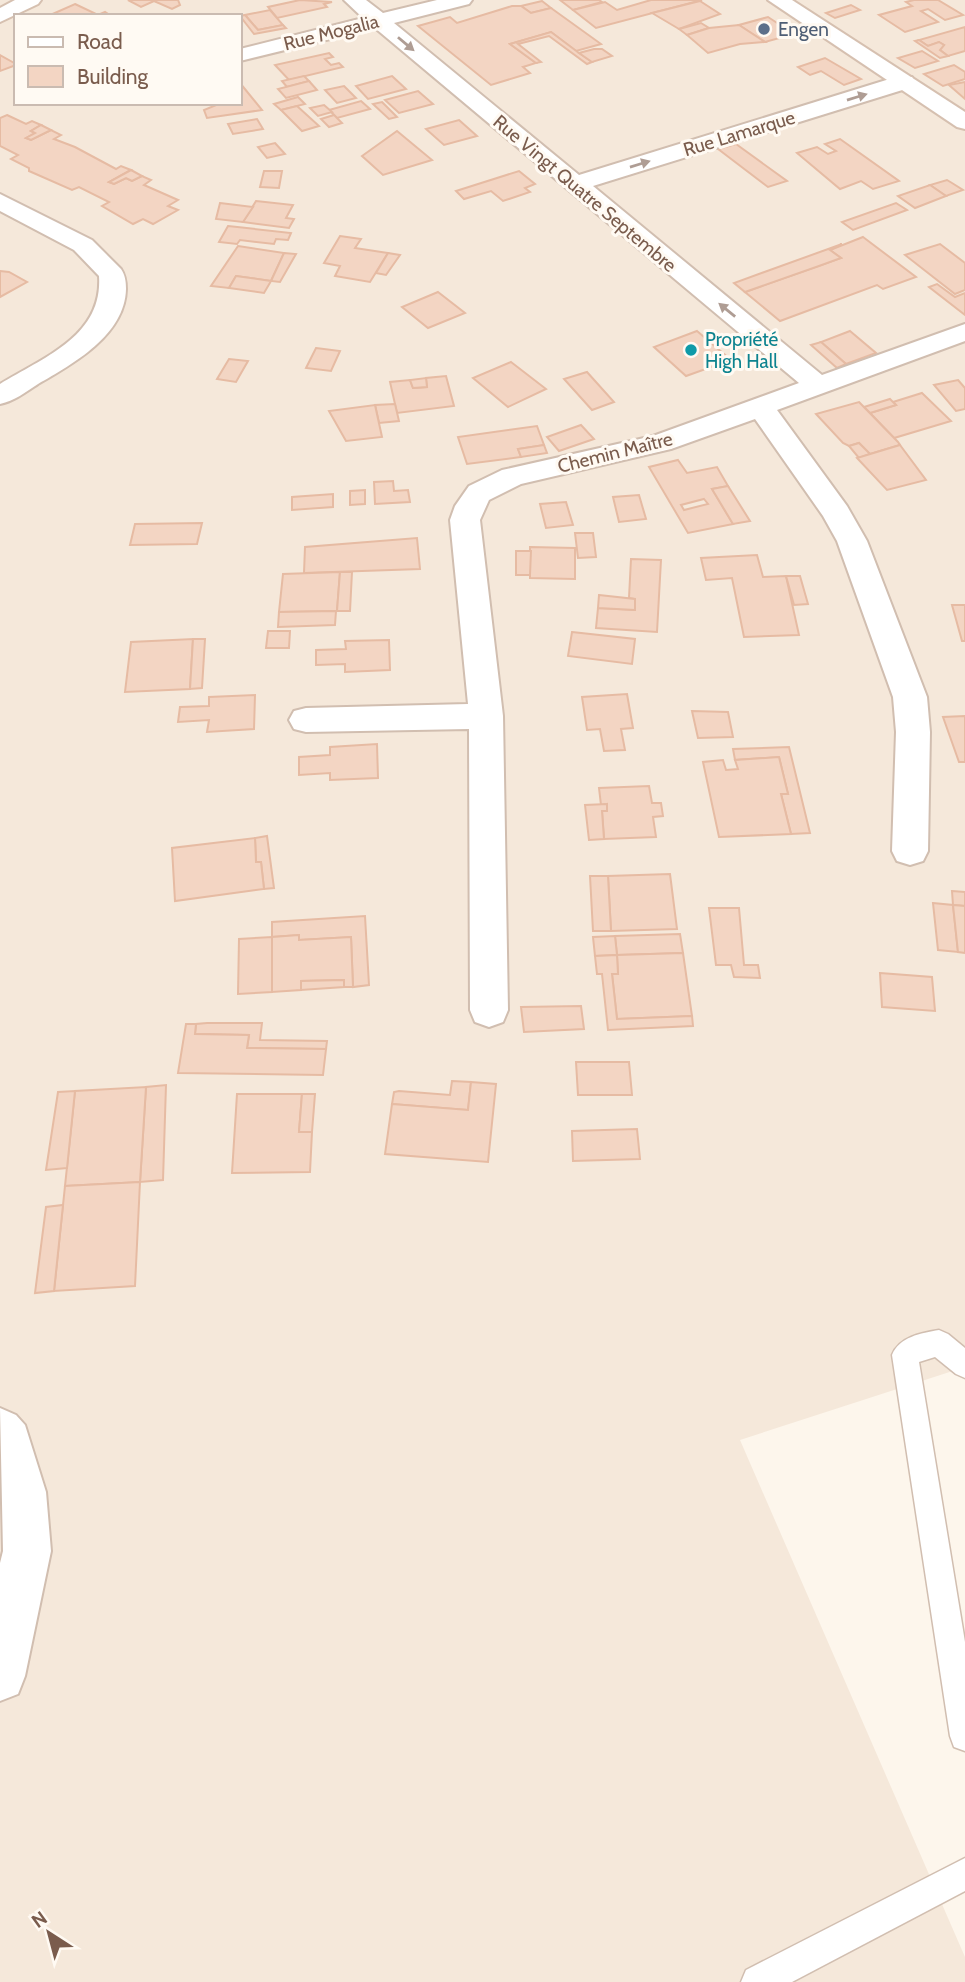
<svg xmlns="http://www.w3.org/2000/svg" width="965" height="1982" font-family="Cabin,sans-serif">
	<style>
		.residential { fill: #f5e8da; fill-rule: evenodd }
		.building { fill: #f3d5c3; stroke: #e6bba3; stroke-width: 2; fill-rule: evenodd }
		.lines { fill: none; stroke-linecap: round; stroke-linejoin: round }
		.lane-casing { stroke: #d1beb0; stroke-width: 3 }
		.street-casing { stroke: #d1beb0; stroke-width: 4 }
		.secondary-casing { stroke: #d6c0b0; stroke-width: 4 }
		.lane { fill: #fff; fill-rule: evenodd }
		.street { fill: #fff; fill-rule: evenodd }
		.secondary { fill: #fff; fill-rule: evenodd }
		.oneway { fill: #af9d94 }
		.service-dot { fill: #5c6f8a; stroke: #fffaf3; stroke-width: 2.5 }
		.culture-dot { fill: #0f9aa8; stroke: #fffaf3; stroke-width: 2.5 }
		.labels { text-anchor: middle; stroke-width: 6; stroke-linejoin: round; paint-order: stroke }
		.far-service-label { font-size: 19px; fill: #4e5e75; stroke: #fffaf3; text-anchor: start }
		.far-street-label { font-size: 19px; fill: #7a5c4d; stroke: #fffaf3 }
		.far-culture-label { font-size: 19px; fill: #0d838f; stroke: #fffaf3; text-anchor: start }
	</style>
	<rect width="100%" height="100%" fill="#fdf6ec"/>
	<path class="residential" d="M0,0H965V1367L740,1440L965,1957V1982H0ZM16,16H240V103H16Z"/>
	<g class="building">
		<path d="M128,0H178L180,5L172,9L154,1L141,7Z"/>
		<path d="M300,0L332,2L324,4L327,7L277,18L268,7Z"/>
		<path d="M560,0H599L602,2L573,10Z"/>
		<path d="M651,0H702L596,28L573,10L605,2L617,10Z"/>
		<path d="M914,0H938L963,15L945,20L928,9L921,11L938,22L905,32L879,15L912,6L906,2Z"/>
		<path d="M542,1L551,8L531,13L521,6Z"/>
		<path d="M700,1L720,14L679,29L652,13Z"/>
		<path d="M75,4L98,15L105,12L111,16H48Z"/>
		<path d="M851,5L860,10L835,18L826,13Z"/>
		<path d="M512,6H521L531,13L551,8L601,44L576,51L551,32L510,44L536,63L523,67L530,73L491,85L418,26L450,17L457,23Z"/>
		<path d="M270,10L283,25L258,30L245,15Z"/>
		<path d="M245,15L258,30L283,25L286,28L254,34L240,16Z"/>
		<path d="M768,17L794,34L765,42L739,25Z"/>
		<path d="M701,23L709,28L687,35L679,29Z"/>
		<path d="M739,25L765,42L740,44L708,53L687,35L709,28Z"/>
		<path d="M965,27V51L948,56L940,50L944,45L939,42L928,46L919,40Z"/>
		<path d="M551,32L579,53L592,62L587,64L549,36L518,44L541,62L536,63L510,44Z"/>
		<path d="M919,40L928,46L939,42L944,45L940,50L948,56L940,58L915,41Z"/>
		<path d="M594,49H602L612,56L592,62L579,53Z"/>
		<path d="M922,51L938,61L915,68L898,58Z"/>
		<path d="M329,53L333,57L325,59L331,65L339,63L343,67L289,80L275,65Z"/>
		<path d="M0,55L16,64V65L0,71Z"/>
		<path d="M825,58L861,79L844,85L821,71L810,75L798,67Z"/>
		<path d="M954,65L965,72V79L943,86L924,74Z"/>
		<path d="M304,76L309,81L287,87L282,81Z"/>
		<path d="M392,76L406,89L368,99L356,86Z"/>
		<path d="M309,81L317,90L286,98L278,89Z"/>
		<path d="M965,82V99L949,85Z"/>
		<path d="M240,83L262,110L207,118L204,110L221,103H240Z"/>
		<path d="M344,86L356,98L337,103L325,90Z"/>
		<path d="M418,91L433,104L399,113L385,100Z"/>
		<path d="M298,97L305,104L281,110L274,104Z"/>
		<path d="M361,101L370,109L337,118L329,110Z"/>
		<path d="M382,102L397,117L389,119L373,104Z"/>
		<path d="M324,105L332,112L318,116L310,108Z"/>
		<path d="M297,106L319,126L302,131L281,110Z"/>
		<path d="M7,115L26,124L32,121L41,125L31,131L35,133L26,138L31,140L51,130L61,135L54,139L75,147L116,169L121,166L131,170L109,182L114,184L126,178L132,181L142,176L151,180L144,185L178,200L168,206L178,210L153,224L143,219L133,224L102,206L109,202L79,187L72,190L29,171V168L11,159L18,155L0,146V118Z"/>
		<path d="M334,115L342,123L329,127L321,119Z"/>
		<path d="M257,119L263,129L233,134L228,124Z"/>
		<path d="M459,120L477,136L444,145L426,129Z"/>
		<path d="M41,125L51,130L31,140L26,138L35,133L31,131Z"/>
		<path d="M397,131L432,160L383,175L362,156Z"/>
		<path d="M840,139L899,181L873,189L861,181L840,189L797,153L817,147L828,154L836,151L825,144Z"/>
		<path d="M275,143L285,154L267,158L258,147Z"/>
		<path d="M736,144L787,181L768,187L718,149Z"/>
		<path d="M131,170L142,176L132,181L126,178L114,184L109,182Z"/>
		<path d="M264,171H282L279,188L260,187Z"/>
		<path d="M519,171L535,184L525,188L530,192L503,201L491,191L464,199L456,191Z"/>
		<path d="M947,180L952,183L963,190L946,196L930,185Z"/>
		<path d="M930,185L946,196L915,208L898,196Z"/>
		<path d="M256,201L293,205L286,218L294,219L289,228L243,222Z"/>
		<path d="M220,203L253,207L243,222L216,219Z"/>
		<path d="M896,203L907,210L853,230L842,222Z"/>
		<path d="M228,226L291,233L288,240L276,239L274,244L240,240L237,244L219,242Z"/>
		<path d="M340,236L361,239L355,248L388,253L370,282L335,276L340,266L324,263Z"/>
		<path d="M863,237L916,277L883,289L877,285L780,321L745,292L841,258L830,250Z"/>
		<path d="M842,244L830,250L841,258L819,266L745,292L734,283Z"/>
		<path d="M940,244L965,263V290L955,294L905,255Z"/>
		<path d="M238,246L284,253L271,281L236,276L229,288L211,286Z"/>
		<path d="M284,253L296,254L280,282L271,281Z"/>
		<path d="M388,253L400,255L386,275L376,273Z"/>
		<path d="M0,271L9,272L27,282L0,297Z"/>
		<path d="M236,276L271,281L264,293L229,288Z"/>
		<path d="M937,284L955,297L965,293V315L929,287Z"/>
		<path d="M438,292L465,313L428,328L402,307Z"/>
		<path d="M697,331L731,360L686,376L654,347Z"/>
		<path d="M850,331L876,353L846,364L821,342Z"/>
		<path d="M821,342L846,364L837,368L811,345Z"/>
		<path d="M316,348L340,351L331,371L306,368Z"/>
		<path d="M229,359L248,361L236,382L217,379Z"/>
		<path d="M511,362L546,389L508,407L473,378Z"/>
		<path d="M587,372L614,402L592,410L564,379Z"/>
		<path d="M446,376L454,406L397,413L390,382L410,380L413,388L427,387L426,378Z"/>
		<path d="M426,378L427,387L413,388L410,380Z"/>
		<path d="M958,380L965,388V409L956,411L934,385Z"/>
		<path d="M922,393L951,421L894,438L870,413L896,405L893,402Z"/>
		<path d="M890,399L896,405L870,413L864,407Z"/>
		<path d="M859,402L898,442L900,445L870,454L859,443L849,446L843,443L816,414Z"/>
		<path d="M395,404L399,421L379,423L375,405Z"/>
		<path d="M375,405L382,437L346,441L329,411Z"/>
		<path d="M581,425L594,439L559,451L547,437Z"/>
		<path d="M537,426L544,445L518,449L521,457L467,464L458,437Z"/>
		<path d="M859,443L870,454L859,458L849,446Z"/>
		<path d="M544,445L547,453L521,457L518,449Z"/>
		<path d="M900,445L926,480L887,490L857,458Z"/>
		<path d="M678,460L687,473L717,467L728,486L712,489L733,524L688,533L649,467ZM704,499L708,504L684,510L681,505Z"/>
		<path d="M393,481L394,491L408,490L410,502L375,504L374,482Z"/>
		<path d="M728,486L750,521L733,524L712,489Z"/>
		<path d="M365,490V504L350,505V491Z"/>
		<path d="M333,494V507L292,510V497Z"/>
		<path d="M639,495L646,519L619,522L613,497Z"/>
		<path d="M566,502L573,525L546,528L540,504Z"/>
		<path d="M202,523L197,544L130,545L135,524Z"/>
		<path d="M575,533H593L596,557L578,558Z"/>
		<path d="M417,538L420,569L304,573L305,547Z"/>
		<path d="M530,547L575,548V579L530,578Z"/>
		<path d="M516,551H531L530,575H516Z"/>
		<path d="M757,555L763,577L786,576L799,635L744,637L732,578L706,580L701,558Z"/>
		<path d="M631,559L661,560L657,632L596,628L598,608L635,610V599L629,598Z"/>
		<path d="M340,572L337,611L279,612L283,574Z"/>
		<path d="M340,572H352L350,611H337Z"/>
		<path d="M786,576H800L808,604L794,605Z"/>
		<path d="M599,595L635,599V610L598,608Z"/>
		<path d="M952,605H965V641H962Z"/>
		<path d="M336,611L335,625L278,627L279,612Z"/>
		<path d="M268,631H290L289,648H266Z"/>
		<path d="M572,632L635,639L632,664L568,656Z"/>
		<path d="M193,639L190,689L125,692L131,642Z"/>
		<path d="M193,639H205L202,688L190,689Z"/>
		<path d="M389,640L390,670L345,672V664L316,665V650L346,649L345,641Z"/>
		<path d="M627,694L633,728L621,729L625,750L604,751L600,729L587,730L582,697Z"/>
		<path d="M255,695L254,729L207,732L209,720L178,722L180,707L209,706V697Z"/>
		<path d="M692,711L728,712L733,737L698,738Z"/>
		<path d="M965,716V762H959L943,717Z"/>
		<path d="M377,744L378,778L330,780V773L299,775V757L330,755V747Z"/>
		<path d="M789,747L810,833L791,834L781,794H788L779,757L735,760L733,749Z"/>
		<path d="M779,757L788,794H781L791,834L719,837L703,762L723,760L726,770L738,769L735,760Z"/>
		<path d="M649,786L652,803H661L663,816L653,817L656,837L604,839L602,811H607V804L601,805L599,788Z"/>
		<path d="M607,804V811H602L604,839L589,840L585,805Z"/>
		<path d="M267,836L274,888L264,889L261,862H256L255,838Z"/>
		<path d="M255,838L256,862H261L264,889L175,901L172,848Z"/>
		<path d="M670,874L677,929L611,931L608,876Z"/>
		<path d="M590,876H608L611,931H593Z"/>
		<path d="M952,891L965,892V906L953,905Z"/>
		<path d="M933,903L953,905L958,952L938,950Z"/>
		<path d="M953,905L965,906V953L958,952Z"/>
		<path d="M709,908H739L744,965H758L760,978L734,977L731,965H716Z"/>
		<path d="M365,916L369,985L353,987L351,937L299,940V935L272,937V922Z"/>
		<path d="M680,934L683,953L617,955L615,936Z"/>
		<path d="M299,935V940L351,937L353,987H344V980L301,981V990L272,992V937Z"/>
		<path d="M615,936L617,955L595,956L593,937Z"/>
		<path d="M272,937V992L238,994L239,939Z"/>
		<path d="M683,953L692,1016L617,1019L612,974H618L617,955Z"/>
		<path d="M617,955L618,974H612L617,1019L692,1016L693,1026L608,1030L602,974H597L595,956Z"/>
		<path d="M880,973L932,977L935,1011L882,1007Z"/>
		<path d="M344,980V987L301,990V981Z"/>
		<path d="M581,1006L584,1029L524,1032L521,1007Z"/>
		<path d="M207,1023H262L260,1040L327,1041L326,1049L247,1048L249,1035L195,1034L196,1024Z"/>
		<path d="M186,1024H196L195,1034L249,1035L247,1048L326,1049L323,1075L178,1073Z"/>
		<path d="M576,1062H629L632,1095H578Z"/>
		<path d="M452,1081L471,1082L468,1110L392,1104L394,1092L399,1091L450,1095Z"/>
		<path d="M471,1082L496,1084L488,1162L385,1154L392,1104L468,1110Z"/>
		<path d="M166,1085L163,1180L140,1182L146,1087Z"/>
		<path d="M146,1087L140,1182L65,1186L75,1091Z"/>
		<path d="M75,1091L67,1168L46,1170L58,1092Z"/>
		<path d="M237,1094H302L299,1132H312L310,1172L232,1173Z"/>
		<path d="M302,1094H315L312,1132H299Z"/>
		<path d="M637,1129L640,1159L573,1161L572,1131Z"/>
		<path d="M140,1182L135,1286L54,1291L65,1186Z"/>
		<path d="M63,1205L54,1291L35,1293L46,1207Z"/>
	</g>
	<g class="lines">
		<defs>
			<g id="lane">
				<path d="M939,1330L948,1334L965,1348V1378L956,1374L935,1357L919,1362L965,1642V1751L954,1747L950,1736L892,1355C899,1337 921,1333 939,1330Z"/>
				<path d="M965,1858V1891L792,1982H741L746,1970Z"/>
			</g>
			<g id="street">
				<path d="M344,0H366L383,13L437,0H472L469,4L394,23L579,175L896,77H912L915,82L912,87L593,186L822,375L965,324V341L777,410L847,506L867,541L927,697L930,732L928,851L923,861L910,865L897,861L892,851L896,732L893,697L837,541L823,516L755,419L671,449L521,484L489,500L480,520L503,716L508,1010L503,1022L489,1027L475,1022L470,1010L469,729L306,732L294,729L289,720L294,711L306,708L468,704L450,520L455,506L469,486L502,470L653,436L799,383L375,28L240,61V49L363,18Z"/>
				<path d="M0,194L92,240L121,269C125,275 126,281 126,289C125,335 73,364 38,384C26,392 14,401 0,404V384C44,357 103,336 99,276L74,250L0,211Z"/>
				<path d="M0,1408L16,1415L25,1425L46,1492L51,1551L25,1676L18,1694L0,1701V1563L3,1551Z"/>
			</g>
			<g id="secondary">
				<path d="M15,0H41L38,4L0,22V8Z"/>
				<path d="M768,0H792L965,112V129L957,127Z"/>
			</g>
		</defs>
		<use href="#lane" class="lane-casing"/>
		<use href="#street" class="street-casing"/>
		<use href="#secondary" class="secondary-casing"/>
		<use href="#lane" class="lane"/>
		<use href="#street" class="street"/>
		<use href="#secondary" class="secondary"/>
	</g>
	<defs><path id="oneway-solid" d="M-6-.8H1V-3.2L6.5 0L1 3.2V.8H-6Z" transform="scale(1.75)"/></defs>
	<g class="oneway">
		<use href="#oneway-solid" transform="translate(406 44) rotate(40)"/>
		<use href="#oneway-solid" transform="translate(857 97) rotate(-17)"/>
		<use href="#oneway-solid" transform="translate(640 164) rotate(-17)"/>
		<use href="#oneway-solid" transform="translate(727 310) rotate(-141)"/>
	</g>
	<circle class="service-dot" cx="764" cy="29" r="7"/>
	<circle class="culture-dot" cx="691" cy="350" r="7"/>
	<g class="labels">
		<g class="far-service-label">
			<text x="778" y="36">Engen</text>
		</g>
		<g class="far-street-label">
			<text transform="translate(331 32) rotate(-14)" y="7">Rue Mogalia</text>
			<text transform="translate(739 133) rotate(-17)" y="7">Rue Lamarque</text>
			<text transform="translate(585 193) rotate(40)" y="7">Rue Vingt Quatre Septembre</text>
			<text transform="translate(615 452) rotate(-14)" y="7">Chemin Maître</text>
		</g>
		<g class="far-culture-label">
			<text x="705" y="346">Propriété<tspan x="705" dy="22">High Hall</tspan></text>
		</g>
	</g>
	<rect x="14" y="14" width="228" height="91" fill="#fffaf3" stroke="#cabbb1" stroke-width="2"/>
	<rect x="28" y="37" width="35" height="10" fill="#ffffff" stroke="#cabbb1" stroke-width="2"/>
	<text x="77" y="49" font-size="21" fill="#7a5c4d">Road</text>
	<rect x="28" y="66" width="35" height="21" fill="#f3d5c3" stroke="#cabbb1" stroke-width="2"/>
	<text x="77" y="84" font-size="21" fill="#7a5c4d">Building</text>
	<g transform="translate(49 1933) rotate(324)" stroke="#fffaf3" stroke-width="5" paint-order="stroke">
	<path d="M0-5L12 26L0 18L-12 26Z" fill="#7a5c4d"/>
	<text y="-10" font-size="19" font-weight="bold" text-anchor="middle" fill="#7a5c4d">N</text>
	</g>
</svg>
